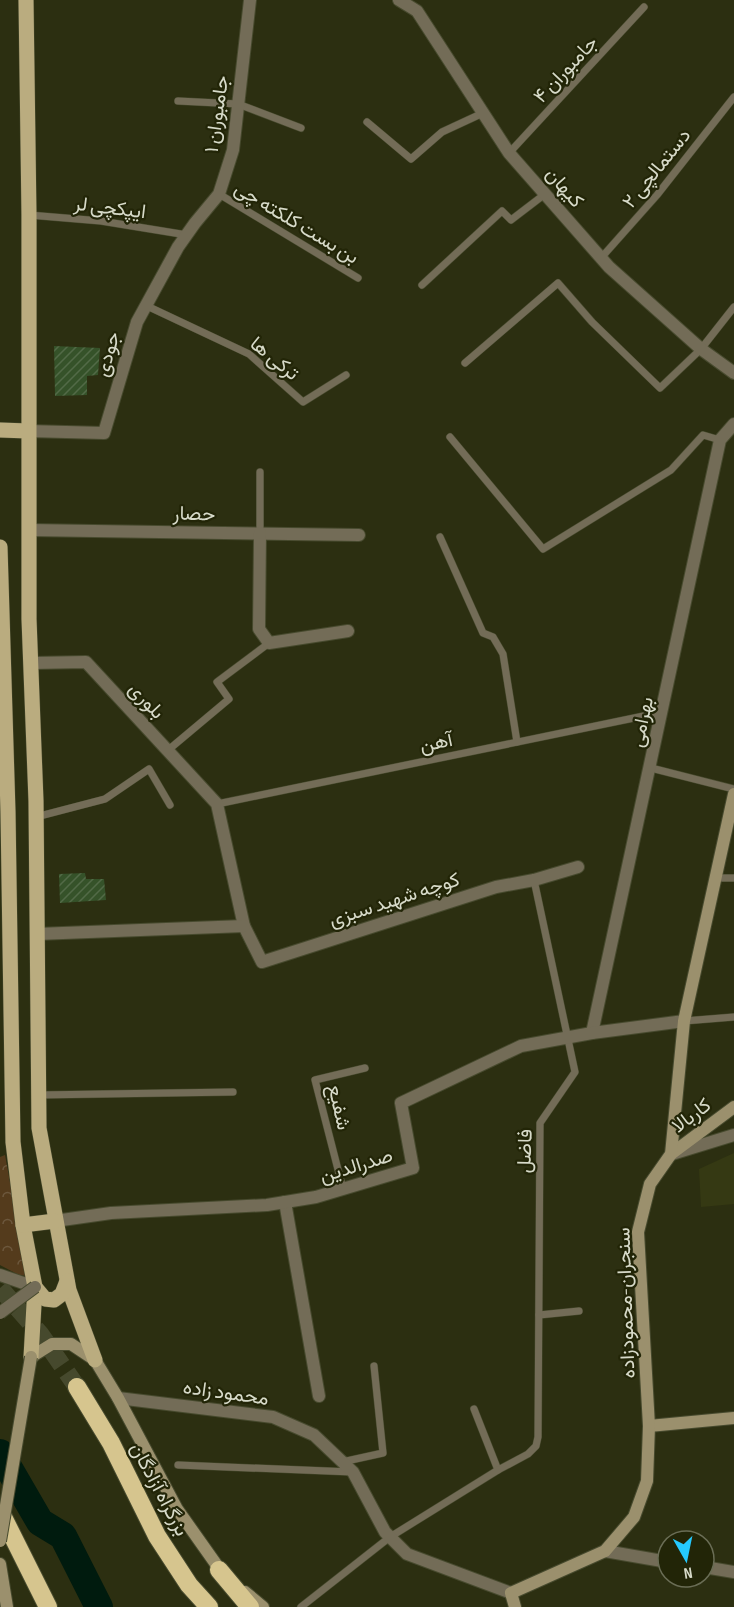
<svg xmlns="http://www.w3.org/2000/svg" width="734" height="1607" font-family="'Sofia Sans Condensed',Vazirmatn,sans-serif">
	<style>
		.built { fill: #353913 }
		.park { fill: url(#park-crowns) }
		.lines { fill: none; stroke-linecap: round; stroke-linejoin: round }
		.river { stroke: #001b0e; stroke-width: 28 }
		.building { fill: url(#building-hatch) }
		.highway-tunnel { stroke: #46492d; stroke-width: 18; stroke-dasharray: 18 9; stroke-linecap: butt }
		.lane-casing { stroke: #474a2e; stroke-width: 8 }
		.street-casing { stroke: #474a2e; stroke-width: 14 }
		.secondary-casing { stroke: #474a2e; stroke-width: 14 }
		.primary-casing { stroke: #474a2e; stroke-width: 16 }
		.highway-casing { stroke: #474a2e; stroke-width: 20 }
		.lane { stroke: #736c57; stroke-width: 7 }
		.street { stroke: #736c57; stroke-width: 12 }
		.secondary { stroke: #9b906d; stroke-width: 12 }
		.primary { stroke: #baac7f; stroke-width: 15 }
		.highway { stroke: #d6c58e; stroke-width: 18 }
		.street-bridge-casing { stroke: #474a2e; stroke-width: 14; stroke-linecap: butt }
		.secondary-bridge-casing { stroke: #474a2e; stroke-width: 14; stroke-linecap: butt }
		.street-bridge { stroke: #736c57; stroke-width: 12 }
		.secondary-bridge { stroke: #9b906d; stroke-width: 12 }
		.labels { text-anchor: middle; stroke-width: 4.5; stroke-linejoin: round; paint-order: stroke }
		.street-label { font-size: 20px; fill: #d7dac9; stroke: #222507 }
	</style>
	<defs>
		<pattern id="park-crowns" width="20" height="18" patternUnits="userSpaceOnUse" patternTransform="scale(1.5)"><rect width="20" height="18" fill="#543b1c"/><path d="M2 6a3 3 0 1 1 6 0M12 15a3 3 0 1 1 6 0" fill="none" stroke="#6c573c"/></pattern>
		<pattern id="building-hatch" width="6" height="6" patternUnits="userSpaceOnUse" patternTransform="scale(1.5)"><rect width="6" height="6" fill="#355229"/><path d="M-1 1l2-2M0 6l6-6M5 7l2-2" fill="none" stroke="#526a47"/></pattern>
	</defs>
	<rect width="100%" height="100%" fill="#2c2f11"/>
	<path class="built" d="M734,1153V1204L701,1207L699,1169Z"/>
	<path class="park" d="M5,1155L27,1276L19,1275L0,1265V1157Z"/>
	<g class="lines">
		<path class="river" d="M0,1453L40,1522L63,1536L99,1607"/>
	</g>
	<g class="building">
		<path d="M54,346L100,348L98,375L87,376V395L55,396Z"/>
		<path d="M85,873L86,879H104L106,900L60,903L59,874Z"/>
	</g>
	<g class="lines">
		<path class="highway-tunnel" d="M0,1288L41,1335L77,1387"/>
		<defs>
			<g id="lane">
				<path d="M178,101L238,104L301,128"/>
				<path d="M367,122L411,159L442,132L483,113"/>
				<path d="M509,153L644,7"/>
				<path d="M219,194L358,278"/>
				<path d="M29,215L101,221L187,235"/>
				<path d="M601,258L657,195L734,97"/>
				<path d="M422,285L502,211L511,220L545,194"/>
				<path d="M147,306L249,354L303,402L346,375"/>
				<path d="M465,363L558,283L592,322L660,388L701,349L734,307"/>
				<path d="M450,437L543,549L671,470L703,435L720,440"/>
				<path d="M260,533V472"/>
				<path d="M440,537L483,633L493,637L503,654L517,742"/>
				<path d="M167,751L229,699L217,682L269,643"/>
				<path d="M651,768L734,789"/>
				<path d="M217,804L663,712"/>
				<path d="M36,817L105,799L149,769L170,805"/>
				<path d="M716,878H734"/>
				<path d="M684,1021L734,1017"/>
				<path d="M38,1095L233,1092"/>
				<path d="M343,1189L315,1080L365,1068"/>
				<path d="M539,1315L579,1311"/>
				<path d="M474,1409L498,1470"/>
				<path d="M342,1462L383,1453L374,1366"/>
				<path d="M178,1465L352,1472"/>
				<path d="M301,1607L390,1537L498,1470L528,1454L536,1446L538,1437L540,1123L575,1072L534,880"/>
			</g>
			<g id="street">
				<path d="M399,0L417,11L509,153L566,218L609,267L701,349L734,373"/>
				<path d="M28,431L104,433L137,322L178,247L195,223L219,194L233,150L250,0"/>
				<path d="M29,530L359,535"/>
				<path d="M260,533L259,629L269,643L348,631"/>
				<path d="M31,663L86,662L217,804L244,926L262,962L496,887L534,880L578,867"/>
				<path d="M37,934L244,926"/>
				<path d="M592,1033L720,440L734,424"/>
				<path d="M672,1154L734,1135"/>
				<path d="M285,1202L319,1396"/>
				<path d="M55,1221L111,1213L267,1205L316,1197L413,1168L401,1103L521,1046L592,1033L684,1021"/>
				<path d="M0,1275L35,1287"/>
				<path d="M118,1398L273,1417L314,1435L353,1472L385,1532L407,1554L511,1593"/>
				<path d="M605,1551L668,1562"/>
				<path d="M704,1567L734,1572"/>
			</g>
			<g id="secondary">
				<path d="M671,1154L734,1107"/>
				<path d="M31,1357L52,1344H71L95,1360L118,1398L177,1509L223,1574"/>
				<path d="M649,1426L734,1418"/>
				<path d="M0,1564L7,1607"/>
				<path d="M245,1592L263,1607"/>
				<path d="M515,1607L511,1593L605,1551L634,1517L647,1481L649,1426L638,1232L650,1184L671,1154L684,1021L734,794"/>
			</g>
			<g id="primary">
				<path d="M26,0L29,215V619L36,801L39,1128L69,1290L95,1360"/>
				<path d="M0,430L28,431"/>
				<path d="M0,547L8,812L13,1142L23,1225L35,1287L31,1357"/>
				<path d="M23,1225L55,1221"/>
				<path d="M35,1287L45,1299L54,1300L62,1294L67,1281"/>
			</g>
			<g id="highway">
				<path d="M77,1387L111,1443L157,1536L189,1585L209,1607"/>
				<path d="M0,1511L48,1607"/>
				<path d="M219,1570L250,1607"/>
			</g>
		</defs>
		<use href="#lane" class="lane-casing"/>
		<use href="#street" class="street-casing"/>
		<use href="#secondary" class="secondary-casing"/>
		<use href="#primary" class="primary-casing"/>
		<use href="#highway" class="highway-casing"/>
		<use href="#lane" class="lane"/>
		<use href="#street" class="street"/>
		<use href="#secondary" class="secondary"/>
		<use href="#primary" class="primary"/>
		<use href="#highway" class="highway"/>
		<defs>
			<path id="street-bridge" d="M0,1313L35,1287"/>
			<path id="secondary-bridge" d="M0,1541L31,1357"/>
		</defs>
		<use href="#street-bridge" class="street-bridge-casing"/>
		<use href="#secondary-bridge" class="secondary-bridge-casing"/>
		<use href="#street-bridge" class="street-bridge"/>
		<use href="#secondary-bridge" class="secondary-bridge"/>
	</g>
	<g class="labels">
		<g class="street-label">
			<text transform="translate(565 69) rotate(-47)" y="7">جامبوران ۴</text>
			<text transform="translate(216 114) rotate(-82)" y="7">جامبوران ۱</text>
			<text transform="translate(656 168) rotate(-51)" y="7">دستمالچی ۲</text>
			<text transform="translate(565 187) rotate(49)" y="7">کیهان</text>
			<text transform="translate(110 207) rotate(7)" y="7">ایپکچی لر</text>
			<text transform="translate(297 222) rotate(31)" y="7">بن بست کلکته چی</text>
			<text transform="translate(107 354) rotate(-74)" y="7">جودی</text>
			<text transform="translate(275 358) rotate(39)" y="7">ترکی ها</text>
			<text transform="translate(194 513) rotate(1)" y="7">حصار</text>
			<text transform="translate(147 700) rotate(47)" y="7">بلوری</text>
			<text transform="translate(641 722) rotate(-78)" y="7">بهرامی</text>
			<text transform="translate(436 742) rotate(-12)" y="7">آهن</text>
			<text transform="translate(394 899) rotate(-18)" y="7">کوچه شهید سبزی</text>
			<text transform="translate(340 1107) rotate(78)" y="7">شفیع</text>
			<text transform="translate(691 1115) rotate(-37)" y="7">کاربالا</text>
			<text transform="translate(524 1151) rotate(-88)" y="7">فاضل</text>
			<text transform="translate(356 1165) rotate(-17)" y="7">صدرالدین</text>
			<text transform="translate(625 1303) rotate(-92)" y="7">سنجران-محمودزاده</text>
			<text transform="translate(226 1392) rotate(8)" y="7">محمود زاده</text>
			<text transform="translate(160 1489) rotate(62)" y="7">بزرگراه آزادگان</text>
		</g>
	</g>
	<g transform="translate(686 1559) rotate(171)"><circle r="28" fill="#222507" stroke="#6a6d55" stroke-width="1.5"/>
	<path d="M0-4.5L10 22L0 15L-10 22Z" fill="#25c9fe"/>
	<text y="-9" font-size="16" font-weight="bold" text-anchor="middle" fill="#d7dac9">N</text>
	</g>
</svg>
